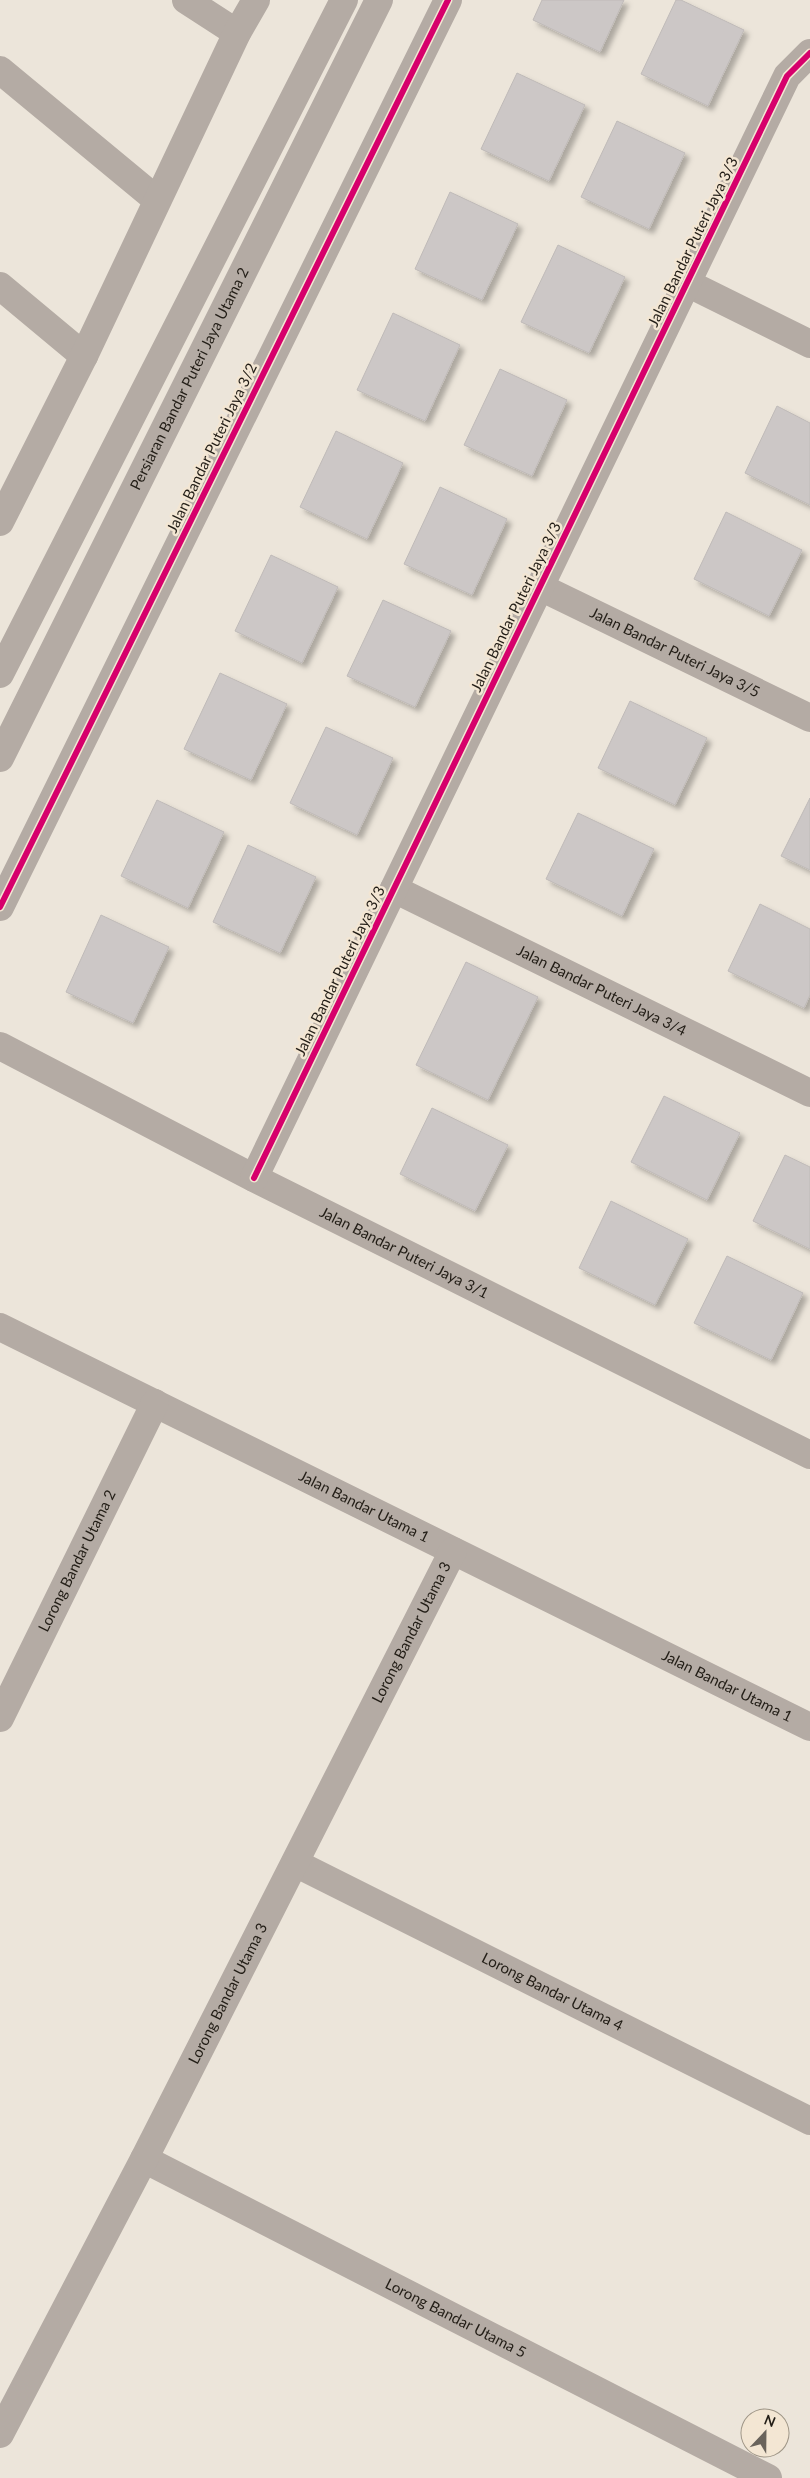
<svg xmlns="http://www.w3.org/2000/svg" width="810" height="2478" font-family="Lato,sans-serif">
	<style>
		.building { fill: #ccc7c6; stroke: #bfbab8; filter: url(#shadow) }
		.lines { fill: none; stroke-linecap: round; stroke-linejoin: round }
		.minor { stroke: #b4aba4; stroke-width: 28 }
		.cycleway-casing { stroke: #f3e6d3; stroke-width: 9 }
		.cycleway { stroke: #d6006c; stroke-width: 6 }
		.labels { text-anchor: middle; stroke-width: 5; stroke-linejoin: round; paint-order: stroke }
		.street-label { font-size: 15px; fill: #221d16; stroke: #f3e6d3 }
	</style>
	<defs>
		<filter id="shadow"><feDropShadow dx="4.5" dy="4.5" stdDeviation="2.5" flood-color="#0004"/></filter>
	</defs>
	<rect width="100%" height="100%" fill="#ece5da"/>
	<g class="building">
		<path d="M542,0H624L600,52L533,20Z"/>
		<path d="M676,0H681L744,30L708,106L641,74Z"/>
		<path d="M517,73L585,105L549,181L481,149Z"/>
		<path d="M617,121L685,153L649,229L581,197Z"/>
		<path d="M450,192L518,224L482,300L415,269Z"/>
		<path d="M558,245L625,277L589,353L521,322Z"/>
		<path d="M393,313L460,345L425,421L357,390Z"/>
		<path d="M500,369L567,400L532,476L464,445Z"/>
		<path d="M777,406L810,423V505L745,473Z"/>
		<path d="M336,431L403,463L367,539L300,507Z"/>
		<path d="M440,487L507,519L472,595L404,564Z"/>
		<path d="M726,512L802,550L769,616L694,579Z"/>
		<path d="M271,555L338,587L302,663L235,631Z"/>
		<path d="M383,600L451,631L415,707L347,676Z"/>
		<path d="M220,673L287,704L251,780L184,749Z"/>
		<path d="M630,701L707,738L675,805L598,768Z"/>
		<path d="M326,727L393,758L357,835L290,803Z"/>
		<path d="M810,798V870L781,856Z"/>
		<path d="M157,800L224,832L188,908L121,876Z"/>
		<path d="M578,813L654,849L622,916L546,879Z"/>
		<path d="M248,845L316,877L280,953L213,922Z"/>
		<path d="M760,904L810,929V995L804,1008L728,971Z"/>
		<path d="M101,915L169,947L133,1023L66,992Z"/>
		<path d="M466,962L538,997L488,1100L416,1065Z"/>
		<path d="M664,1096L740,1133L707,1200L631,1162Z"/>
		<path d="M432,1108L508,1145L475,1211L400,1174Z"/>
		<path d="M785,1155L810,1167V1249L753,1221Z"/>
		<path d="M611,1201L688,1239L655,1305L579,1268Z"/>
		<path d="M727,1256L803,1293L771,1360L694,1323Z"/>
	</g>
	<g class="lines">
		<g class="minor">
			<path d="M186,0L237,33"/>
			<path d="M0,70L157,200"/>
			<path d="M687,283L810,344"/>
			<path d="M0,286L84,356"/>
			<path d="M0,522L84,356L237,33L256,0"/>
			<path id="s1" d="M540,587L810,718"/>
			<path d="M0,674L344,0"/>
			<path id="s2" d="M0,758L379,0"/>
			<path id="s3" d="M394,889L810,1093"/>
			<path d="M0,907L448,0"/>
			<path id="s4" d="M0,1046L254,1178L810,1455"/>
			<path d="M254,1178L787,76L810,53"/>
			<path id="s5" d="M0,1327L810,1727"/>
			<path id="s6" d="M0,1718L155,1403"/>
			<path id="s7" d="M295,1863L810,2121"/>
			<path id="s8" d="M144,2159L768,2478"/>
			<path id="s9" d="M0,2434L144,2159L453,1551"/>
		</g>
		<defs>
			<g id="cycleway">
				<path d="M0,907L448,0"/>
				<path d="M254,1178L787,76L810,53"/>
			</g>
		</defs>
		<use href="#cycleway" class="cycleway-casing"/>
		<use href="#cycleway" class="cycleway"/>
	</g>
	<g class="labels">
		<g class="street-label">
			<text transform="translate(693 242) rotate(-64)" y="5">Jalan Bandar Puteri Jaya 3/3</text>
			<text dy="5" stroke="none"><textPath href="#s2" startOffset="424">Persiaran Bandar Puteri Jaya Utama 2</textPath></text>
			<text transform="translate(212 448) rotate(-64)" y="5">Jalan Bandar Puteri Jaya 3/2</text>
			<text transform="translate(516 607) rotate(-64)" y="5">Jalan Bandar Puteri Jaya 3/3</text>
			<text dy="5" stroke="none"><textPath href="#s1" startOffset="150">Jalan Bandar Puteri Jaya 3/5</textPath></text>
			<text transform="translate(340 971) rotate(-64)" y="5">Jalan Bandar Puteri Jaya 3/3</text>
			<text dy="5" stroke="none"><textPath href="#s3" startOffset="231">Jalan Bandar Puteri Jaya 3/4</textPath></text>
			<text dy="5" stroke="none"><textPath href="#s4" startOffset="454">Jalan Bandar Puteri Jaya 3/1</textPath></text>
			<text dy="5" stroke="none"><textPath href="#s5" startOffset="406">Jalan Bandar Utama 1</textPath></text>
			<text dy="5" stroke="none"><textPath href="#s6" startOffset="175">Lorong Bandar Utama 2</textPath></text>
			<text dy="5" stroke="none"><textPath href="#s9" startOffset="901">Lorong Bandar Utama 3</textPath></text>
			<text dy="5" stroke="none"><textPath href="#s5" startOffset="811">Jalan Bandar Utama 1</textPath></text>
			<text dy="5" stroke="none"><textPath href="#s7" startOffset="288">Lorong Bandar Utama 4</textPath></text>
			<text dy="5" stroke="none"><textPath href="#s9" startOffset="496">Lorong Bandar Utama 3</textPath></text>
			<text dy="5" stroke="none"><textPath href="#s8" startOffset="350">Lorong Bandar Utama 5</textPath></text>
		</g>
	</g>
	<g transform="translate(765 2433) rotate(22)"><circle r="24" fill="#f3e6d3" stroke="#9f9687"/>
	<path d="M0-4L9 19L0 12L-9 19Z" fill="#69635b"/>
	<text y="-8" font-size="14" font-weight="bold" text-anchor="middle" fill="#221d16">N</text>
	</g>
</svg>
